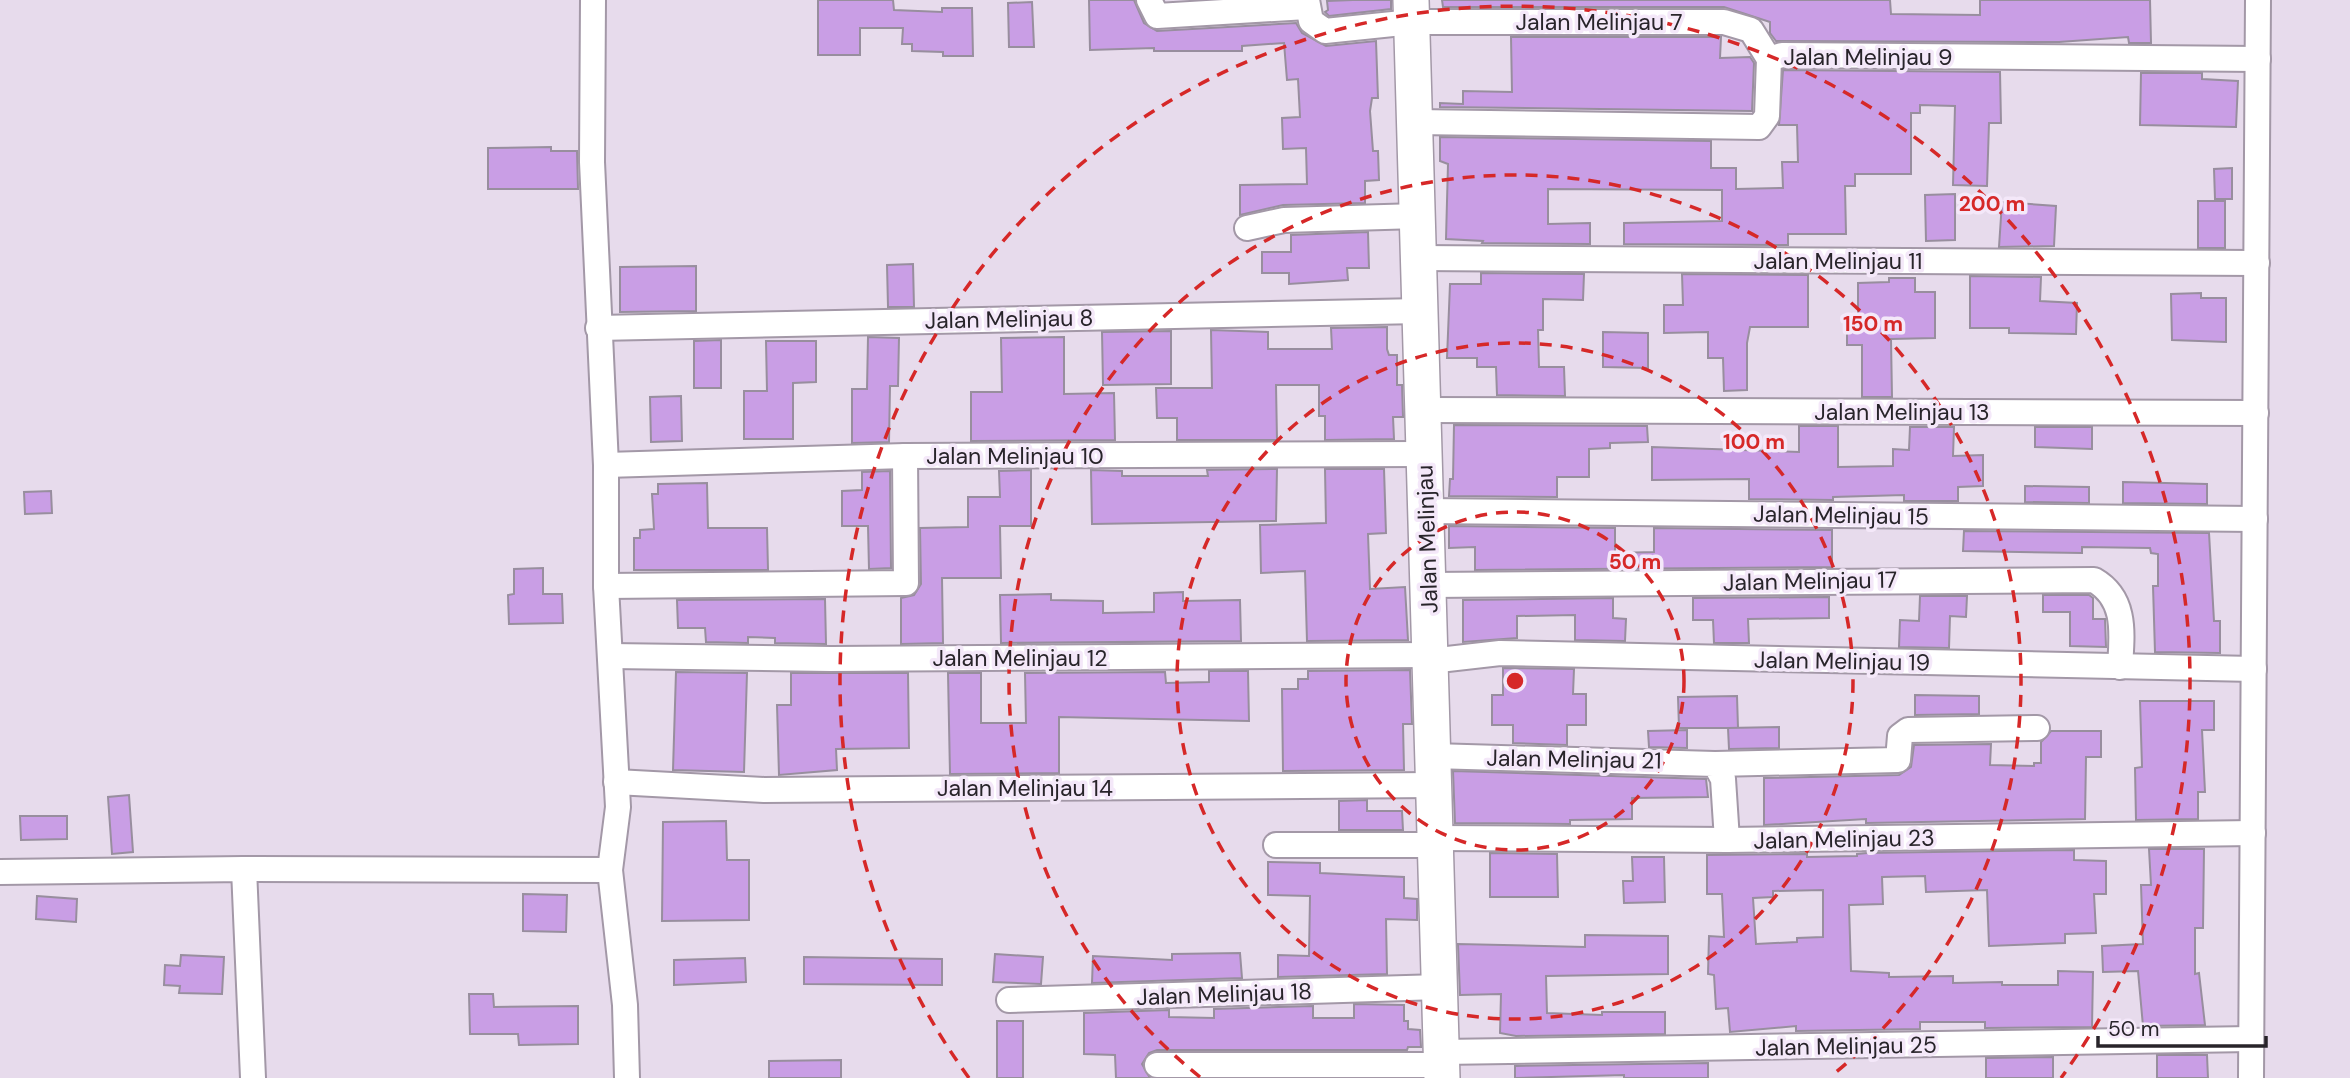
<svg xmlns="http://www.w3.org/2000/svg" width="2350" height="1078" font-family="'DM Sans',sans-serif">
	<style>
		.building { fill: #c99ee5; stroke: #988e9e; stroke-width: 2; fill-rule: evenodd }
		.lines { fill: none; stroke-linecap: round; stroke-linejoin: round }
		.street-casing { stroke: #a398a7; stroke-width: 28 }
		.secondary-casing { stroke: #a398a7; stroke-width: 38 }
		.street { stroke: #fff; stroke-width: 24 }
		.secondary { stroke: #fff; stroke-width: 35 }
		.ring { fill: none; stroke: #d62828; stroke-width: 3.5; stroke-dasharray: 12 9 }
		.labels { text-anchor: middle; stroke-width: 7; stroke-linejoin: round; paint-order: stroke }
		.street-label { font-size: 23px; fill: #28242a; stroke: #f4e8f9 }
		.centre { fill: #d62828; stroke: #f4e8f9; stroke-width: 3.5 }
		.ring-label { font-size: 21px; text-anchor: middle; font-weight: bold; fill: #d62828; stroke: #f4e8f9; stroke-width: 7; stroke-linejoin: round; paint-order: stroke }
	</style>
	<rect width="100%" height="100%" fill="#e7dbec"/>
	<g class="building">
		<path d="M818,0H893L894,10L942,12V8H972L973,56H943V52L912,51V44H902L903,28H860V55H818Z"/>
		<path d="M1089,0H1134L1144,23L1157,31L1296,23L1302,33L1326,46L1376,41L1378,98H1372L1370,111L1373,151H1378L1379,180L1365,181V203L1283,205L1240,215V185L1307,184L1306,148L1283,149L1282,118L1300,117L1298,79L1287,80L1284,43L1242,46V51H1154V48L1090,50Z"/>
		<path d="M1353,0H1391V9L1329,16L1325,12L1328,10L1327,1Z"/>
		<path d="M1442,0H1890L1891,14L1980,15V0H2150L2151,43H2129L2128,37L2059,42L1776,41L1770,33V22L1724,7H1443Z"/>
		<path d="M1032,2L1034,47H1009L1008,3Z"/>
		<path d="M1511,37H1721L1720,58L1750,57L1754,63L1752,111L1440,107V103L1463,104V91L1512,92Z"/>
		<path d="M1783,70L2000,72L2001,123H1989L1987,186L1953,185L1955,106L1920,105V113H1911V174H1855V186H1845L1846,234H1788V245L1624,244V223L1722,221V190L1548,189V224L1590,223V244L1482,243L1483,241L1446,239L1448,164L1440,161V137L1711,141V168H1736V189L1783,188L1782,162H1798L1797,125H1779Z"/>
		<path d="M2141,73H2202V79L2238,81L2236,127L2140,125Z"/>
		<path d="M551,147V151H577L578,189H488V148Z"/>
		<path d="M2232,168V199H2215L2214,169Z"/>
		<path d="M1955,194V240L1926,241L1925,195Z"/>
		<rect x="2198" y="201" width="27" height="47"/>
		<path d="M2002,202L2056,206L2054,246L1999,247Z"/>
		<path d="M1368,232L1369,268H1347L1348,280L1289,284V273H1262V252H1291V235Z"/>
		<path d="M913,264L914,307H888L887,265Z"/>
		<path d="M696,266V311L620,312V267Z"/>
		<path d="M1481,273L1584,274L1583,300L1543,299V330H1538L1539,367H1564L1565,396L1497,395L1496,367H1477V358H1447L1450,284H1481Z"/>
		<path d="M1682,274L1808,275V327H1750L1747,343V390L1724,391L1723,358H1708V332L1664,333V305H1683Z"/>
		<path d="M1970,276L2041,277L2040,301L2077,303L2076,334L2009,333V328H1970Z"/>
		<path d="M1889,278H1915V292H1935V338L1891,339L1892,397H1862V345H1847V316H1858V283L1889,282Z"/>
		<path d="M2201,293V298H2226V342L2172,340L2171,294Z"/>
		<path d="M1387,327V349L1389,355H1397V385H1402L1403,417H1393L1394,439L1325,440V416H1319V385H1276L1277,440H1177V418H1157L1156,388H1212L1211,330L1268,332V349H1332L1331,328Z"/>
		<path d="M1171,331V384L1103,385L1102,332Z"/>
		<path d="M1603,332L1648,333V368L1603,367Z"/>
		<path d="M868,337L899,338L898,386H890L889,442L852,443V389H867Z"/>
		<path d="M1064,337V394L1114,393L1115,440L971,441V392H1002L1001,338Z"/>
		<path d="M721,340V388H694V341Z"/>
		<path d="M766,341H816V382L793,383V439H744V391H767Z"/>
		<path d="M681,396L682,441L651,442L650,397Z"/>
		<path d="M1454,425L1647,426L1648,442L1610,443V448L1589,449V477H1557V497L1449,496L1450,479H1453Z"/>
		<path d="M1799,426H1838V467L1893,466V449L1909,450L1910,427H1954L1953,456L1983,455V486L1958,487V501H1904V495L1833,497V500L1749,499V479L1652,480V447L1799,452Z"/>
		<path d="M2035,427H2092V449L2035,447Z"/>
		<path d="M1277,469L1276,521L1092,524L1091,470L1122,471V476H1208L1207,470Z"/>
		<path d="M1325,469H1384L1386,533L1368,534L1370,589L1405,587L1408,640L1307,641L1305,571L1261,573L1260,525L1326,523Z"/>
		<path d="M1031,470V526H1000L1001,578H942L943,643L901,644V598L914,595L921,584L920,528L968,527V497H1000L999,471Z"/>
		<path d="M890,471L891,568L869,569L868,526H842V491L862,490V472Z"/>
		<path d="M2123,482L2207,484V504L2123,503Z"/>
		<path d="M707,483L708,528H767L768,570H634V538H640V530L654,529L652,494H658V484Z"/>
		<path d="M2025,486L2089,487V503L2025,502Z"/>
		<path d="M51,491L52,513L25,514L24,492Z"/>
		<path d="M1449,526L1615,528V553L1654,552V528L1832,530V567L1475,570V547L1449,548Z"/>
		<path d="M1964,531L2209,533L2214,621H2220V653L2155,652L2153,586H2158V554L2151,553L2150,548L2082,547V553L1963,551Z"/>
		<path d="M543,568V594H562L563,623L509,624L508,595L514,594V569Z"/>
		<path d="M1183,592V601L1240,600L1241,641L1001,643L1000,595L1051,594V600L1103,601V613L1154,612V593Z"/>
		<path d="M2043,595H2089L2093,598V619H2105L2106,647L2070,646V612H2043Z"/>
		<path d="M1920,596H1967L1966,617L1950,616L1949,648L1899,647L1900,620L1919,621Z"/>
		<path d="M1829,597V618L1748,619L1749,643H1714L1713,620H1693V598Z"/>
		<path d="M1613,598V618L1626,619L1625,641L1575,640V615L1517,616V638L1463,642V600Z"/>
		<path d="M825,599L826,644L775,643V638L748,637V643L706,642L705,628H678L677,600Z"/>
		<path d="M1503,668L1574,669L1573,694H1586V725H1567V745L1513,743V725H1492V695H1503Z"/>
		<path d="M1410,670L1412,724H1403L1404,770L1283,771L1282,689H1298V679H1308V671Z"/>
		<path d="M1209,671H1248L1249,721L1059,717V773L950,774L948,673H981V723H1026L1025,673L1165,672L1166,683L1209,682Z"/>
		<path d="M676,672L747,673L744,772L673,770Z"/>
		<path d="M791,673H908L909,748L836,749L837,770L779,775L777,705H791Z"/>
		<path d="M1915,695L1979,696V714L1915,715Z"/>
		<path d="M1737,696L1738,728H1679L1678,697Z"/>
		<path d="M2140,701H2214V730H2202L2205,792H2198V819L2136,820L2135,768L2142,767Z"/>
		<path d="M1779,727V748L1729,749L1728,728Z"/>
		<path d="M1687,730V748L1649,747L1648,731Z"/>
		<path d="M2051,731H2101V757H2086L2085,819L1866,823V819L1764,825V778L1899,775L1911,767L1914,745L1991,744L1990,765L2034,766V763H2041V742Z"/>
		<path d="M1453,771L1706,779L1708,797L1632,798V819L1570,820V824L1455,823Z"/>
		<path d="M129,795L133,852L112,854L108,797Z"/>
		<path d="M1367,800V811H1402L1403,830H1339V801Z"/>
		<path d="M20,816H67V839L21,840Z"/>
		<path d="M726,821L727,860H749V920L662,921L663,822Z"/>
		<path d="M2149,849H2204L2203,928H2195V974L2199,973L2205,1025L2143,1026L2138,971L2103,972L2102,946L2143,944L2141,885H2151Z"/>
		<path d="M2074,850V860L2106,861V894H2094L2096,933L2065,934V943L1989,946L1987,890L1926,892L1925,876L1882,877L1883,904L1849,905L1851,971L1889,973V977L1953,976V983L2002,982V985H2058V971L2093,972L2092,1027L1985,1028V1022H1920V1029L1796,1031V1026L1730,1032L1728,1008L1716,1009L1714,975L1708,974L1709,936L1724,937L1722,894H1707V855L1807,854V857L1857,856V854L1867,853ZM1823,890V937L1797,938V942L1756,944L1753,898L1773,897V891Z"/>
		<path d="M1490,853L1557,854L1558,897H1490Z"/>
		<path d="M1632,857H1664L1665,902L1624,903L1623,881H1633Z"/>
		<path d="M1268,862L1320,863V873L1404,877V898L1417,899V920L1386,919L1387,974L1278,977V955L1309,956L1310,896L1268,895Z"/>
		<path d="M523,894L567,895L566,932L523,931Z"/>
		<path d="M37,896L77,899L76,922L36,919Z"/>
		<path d="M1585,935L1668,936V974L1546,976L1547,1013L1602,1015V1012H1665V1034L1516,1036L1500,1033L1501,994L1460,995L1458,944L1585,947Z"/>
		<path d="M1240,953L1242,978L1092,983L1093,956L1172,960V954Z"/>
		<path d="M995,954L1043,957L1041,984L993,982Z"/>
		<path d="M181,955L224,957L222,994L179,993L180,986L164,985L165,965L180,966Z"/>
		<path d="M804,957L942,959V985L804,984Z"/>
		<path d="M745,958L746,982L674,985V960Z"/>
		<path d="M469,994H493L494,1007L578,1006V1044L519,1045L518,1034H470Z"/>
		<path d="M1354,1004L1404,1005V1021H1408V1029L1420,1030L1421,1047H1408L1407,1050H1157L1149,1053L1142,1064L1150,1078H1116L1115,1055L1084,1054V1013L1169,1010V1017L1214,1018V1009L1313,1006V1018H1354Z"/>
		<rect x="997" y="1021" width="26" height="57"/>
		<path d="M2157,1055H2207L2208,1078H2157Z"/>
		<path d="M2053,1057V1078H1986V1058Z"/>
		<path d="M841,1060V1078H769V1061Z"/>
		<path d="M1708,1063V1078H1624V1075L1515,1078V1066Z"/>
	</g>
	<g class="lines">
		<defs>
			<g id="street">
				<path d="M593,0L592,162L606,465V586L618,807L610,870L625,1005L627,1078"/>
				<path d="M1149,0L1157,16L1307,7"/>
				<path d="M1307,0L1311,21L1325,31L1412,22H1724L1751,30L1769,59"/>
				<path d="M1769,59L1782,55L2258,59"/>
				<path d="M1415,122L1759,127L1767,116L1769,59"/>
				<path d="M1247,228L1284,220L1418,216"/>
				<path d="M1419,258L2257,263"/>
				<path d="M598,328L1421,311"/>
				<path d="M1423,410L2256,413"/>
				<path d="M606,465L905,456L1425,454"/>
				<path d="M1426,511L2255,519"/>
				<path d="M1428,585L2094,580C2127,599 2122,634 2120,667"/>
				<path d="M606,586L906,583L905,456"/>
				<path d="M610,656L831,659L1430,655"/>
				<path d="M1430,661L1500,653L2254,669"/>
				<path d="M1433,756L1715,764L1723,779L1727,840"/>
				<path d="M1715,764L1898,760L1900,736L1908,730L2037,728"/>
				<path d="M616,782L764,790L1434,785"/>
				<path d="M1436,838L1727,840L2253,833"/>
				<path d="M1276,845H1436"/>
				<path d="M244,869L610,870"/>
				<path d="M0,872L244,869L253,1078"/>
				<path d="M1009,1000L1440,987"/>
				<path d="M1442,1052L2251,1039"/>
				<path d="M1157,1065H1442"/>
				<path d="M2251,1078L2258,0"/>
			</g>
			<path id="secondary" d="M1411,0L1442,1078"/>
		</defs>
		<use href="#street" class="street-casing"/>
		<use href="#secondary" class="secondary-casing"/>
		<use href="#street" class="street"/>
		<use href="#secondary" class="secondary"/>
	</g>
	<g class="ring">
		<circle cx="1515" cy="681" r="169"/>
		<circle cx="1515" cy="681" r="338"/>
		<path d="M1200 1077A506 506 0 1 1 1830 1077"/>
		<path d="M969 1078A675 675 0 1 1 2061 1078"/>
	</g>
	<g class="labels">
		<g class="street-label">
			<text x="1599" y="30">Jalan Melinjau 7</text>
			<text x="1868" y="65">Jalan Melinjau 9</text>
			<text x="1838" y="269">Jalan Melinjau 11</text>
			<text transform="translate(1009 319) rotate(-1)" y="8">Jalan Melinjau 8</text>
			<text x="1902" y="420">Jalan Melinjau 13</text>
			<text x="1015" y="464">Jalan Melinjau 10</text>
			<text transform="translate(1841 515) rotate(1)" y="8">Jalan Melinjau 15</text>
			<text transform="translate(1427 539) rotate(-92)" y="8">Jalan Melinjau</text>
			<text transform="translate(1810 581) rotate(-1)" y="8">Jalan Melinjau 17</text>
			<text x="1020" y="666">Jalan Melinjau 12</text>
			<text transform="translate(1842 661) rotate(1)" y="8">Jalan Melinjau 19</text>
			<text transform="translate(1574 759) rotate(1)" y="8">Jalan Melinjau 21</text>
			<text x="1025" y="796">Jalan Melinjau 14</text>
			<text transform="translate(1844 839) rotate(-1)" y="8">Jalan Melinjau 23</text>
			<text transform="translate(1224 994) rotate(-2)" y="8">Jalan Melinjau 18</text>
			<text transform="translate(1846 1046) rotate(-1)" y="8">Jalan Melinjau 25</text>
		</g>
	</g>
	<circle cx="1515" cy="681" r="10" class="centre"/>
	<g class="ring-label">
		<text x="1992" y="211">200 m</text>
		<text x="1873" y="331">150 m</text>
		<text x="1754" y="449">100 m</text>
		<text x="1635" y="569">50 m</text>
	</g>
	<path d="M2098 1036v10h168v-10" fill="none" stroke="#28242a" stroke-width="3.5"/>
	<text x="2108" y="1036" font-size="21" fill="#28242a" stroke="#f4e8f9" stroke-width="5" paint-order="stroke">50 m</text>
</svg>
